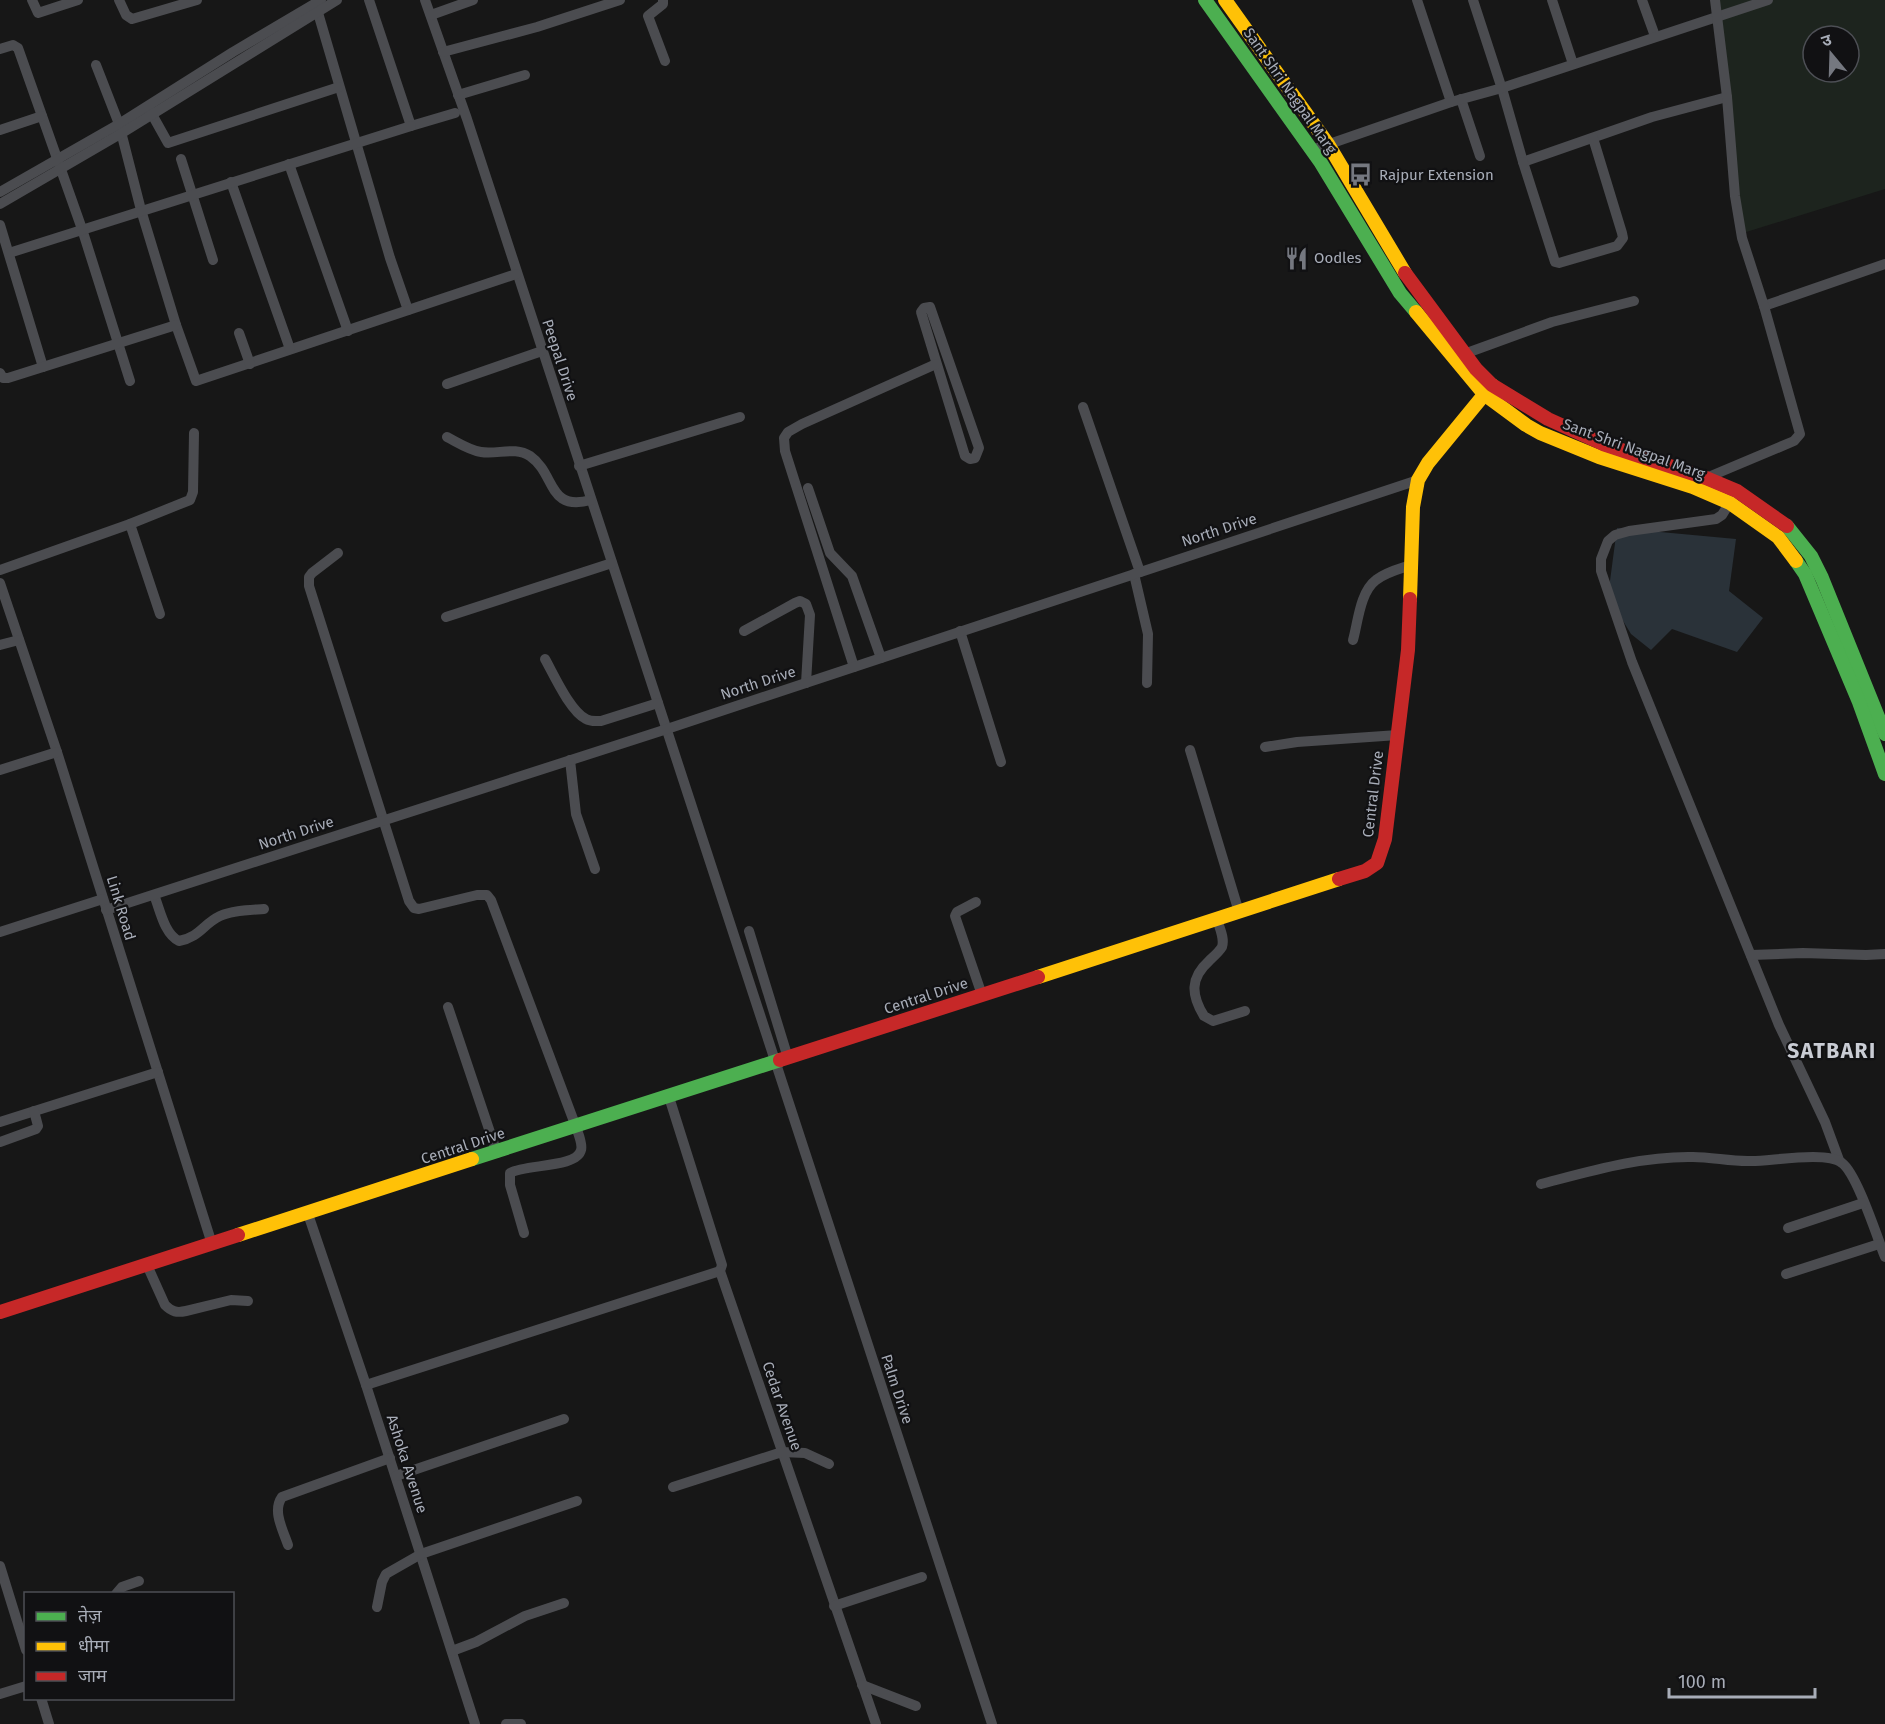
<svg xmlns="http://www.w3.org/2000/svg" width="1885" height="1724" font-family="'Fira Sans','Noto Sans Devanagari',sans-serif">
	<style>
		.green { fill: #1d241e; fill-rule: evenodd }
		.water { fill: #2a3239 }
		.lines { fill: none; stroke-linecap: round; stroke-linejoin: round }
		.street { stroke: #4b4c50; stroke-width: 10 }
		.fast { stroke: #4caf50; stroke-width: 14 }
		.slow { stroke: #ffc107; stroke-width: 14 }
		.jam { stroke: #c62828; stroke-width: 14 }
		.labels { text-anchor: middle; stroke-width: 4.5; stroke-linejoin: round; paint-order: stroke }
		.street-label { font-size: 15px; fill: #a8adb8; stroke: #111113 }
		.poi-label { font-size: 15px; fill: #a8adb8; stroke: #111113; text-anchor: start }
		.district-label { font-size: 21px; font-weight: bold; letter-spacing: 1.5px; fill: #c9ccd4; stroke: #111113 }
	</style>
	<rect width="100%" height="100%" fill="#171717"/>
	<path class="green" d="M1718,0H1885V189L1743,233ZM1813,36H1849V72H1813Z"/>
	<path class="water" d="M1617,528L1736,539L1729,591L1763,618L1737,652L1672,629L1651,650L1631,634L1608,596Z"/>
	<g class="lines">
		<g class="street">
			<path d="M32,0L38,13L78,0"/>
			<path d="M119,0L126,15L132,19L197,0"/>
			<path d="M369,0L411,126L455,113"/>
			<path d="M425,0L467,119L992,1724"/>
			<path d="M663,0V4L648,16L665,61"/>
			<path d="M1417,0L1451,102"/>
			<path d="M1473,0L1503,92L1523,162L1652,117L1727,97"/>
			<path d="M1552,0L1573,64"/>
			<path d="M1642,0L1655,36"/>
			<path d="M316,6L390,258L408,310"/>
			<path d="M431,15L473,0"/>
			<path d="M0,49L13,45L18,48L82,229L130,381"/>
			<path d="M443,52L537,27L620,0"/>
			<path d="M96,65L119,124L141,210L176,325L196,381L516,274"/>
			<path d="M458,95L525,75"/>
			<path d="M1461,99L1480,156"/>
			<path d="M149,109L168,143L339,87"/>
			<path d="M0,130L42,116"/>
			<path d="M1312,150L1451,102L1502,88L1768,0"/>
			<path d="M181,159L213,260"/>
			<path d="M1523,162L1555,262L1559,263L1617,246L1623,238L1622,233L1593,138"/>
			<path d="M289,164L348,331"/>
			<path d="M231,182L290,349"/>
			<path d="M0,192L119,124L233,52L321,0"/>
			<path d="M0,204L122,133L337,0"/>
			<path d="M0,225L43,367"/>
			<path d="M9,253L411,126"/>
			<path d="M1764,306L1885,264"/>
			<path d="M930,307L979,448L975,458L970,459L965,456L921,312L924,308Z"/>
			<path d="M239,333L250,364"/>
			<path d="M1464,354L1552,322L1634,301"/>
			<path d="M0,373L3,378H8L176,325"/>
			<path d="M447,384L542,351"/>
			<path d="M1083,407L1140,572"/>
			<path d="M447,437C457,442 469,450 481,452C497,455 515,446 530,456C556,474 547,512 591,500"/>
			<path d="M579,466L740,417"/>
			<path d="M1706,478L1794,441L1800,434L1764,306L1742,238L1735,196L1727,97L1715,0"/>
			<path d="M808,488L830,553L852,576L881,658"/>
			<path d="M1732,499L1722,515L1716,519L1629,531L1615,535L1608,541L1601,559V571L1632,662L1779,1025L1825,1122L1839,1160"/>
			<path d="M130,524L160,614"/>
			<path d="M338,553L312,573L309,577V586L409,901L414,908L419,909L477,895H487L491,900L576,1127C578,1133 583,1144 581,1150C577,1168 525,1164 510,1173V1185L524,1233"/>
			<path d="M0,570L130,524L190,500L193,492L194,433"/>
			<path d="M1134,574L1148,634L1147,683"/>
			<path d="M0,583L57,752L212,1244"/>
			<path d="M446,617L612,563"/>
			<path d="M744,631L795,603L800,601L806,604L810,615L806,683"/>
			<path d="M960,631L1001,762"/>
			<path d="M1353,640C1358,622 1360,592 1376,580C1386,572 1399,569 1411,565"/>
			<path d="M0,645L19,640"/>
			<path d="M545,659C554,675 570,711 586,719C591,722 596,721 601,721L658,703"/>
			<path d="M854,667L785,451L784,438L788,432L802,424L936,364"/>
			<path d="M1265,747L1297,742L1398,735"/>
			<path d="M1190,750L1239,912"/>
			<path d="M570,760L576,814L595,869"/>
			<path d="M0,770L57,752"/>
			<path d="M154,895C160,909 164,934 179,941C200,937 203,924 220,916C233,910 250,910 264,909"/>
			<path d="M976,902L957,912L955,916L982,995"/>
			<path d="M106,910L667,729L1418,480"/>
			<path d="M1217,919C1219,927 1225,938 1222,947C1219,952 1213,957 1209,961C1190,978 1191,995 1204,1016L1213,1021L1245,1011"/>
			<path d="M749,931L788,1058"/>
			<path d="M0,932L103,899"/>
			<path d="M1751,955L1803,953L1866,955L1885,954"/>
			<path d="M448,1007L497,1153"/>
			<path d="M669,1097L722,1265L720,1271L876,1724"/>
			<path d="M0,1122L158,1072"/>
			<path d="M0,1142L36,1129L38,1126L34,1111"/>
			<path d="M1541,1184C1591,1171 1641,1156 1693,1157C1713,1157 1732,1162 1752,1161C1772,1161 1827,1151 1842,1163C1857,1174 1877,1237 1885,1257"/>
			<path d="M308,1214L366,1385L475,1724"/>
			<path d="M1788,1228L1863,1203"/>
			<path d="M147,1265L165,1305C172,1312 177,1313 186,1311L231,1300L248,1301"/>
			<path d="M1786,1274L1879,1244"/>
			<path d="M366,1385L720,1271"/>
			<path d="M396,1476L564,1419"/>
			<path d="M673,1487L782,1452L805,1453L829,1464"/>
			<path d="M288,1545C283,1530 272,1511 282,1497L390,1458"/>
			<path d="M0,1566L26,1650"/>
			<path d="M116,1594L122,1587L139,1581"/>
			<path d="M834,1606L922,1577"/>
			<path d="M377,1607L382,1582L386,1574L421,1554L577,1501"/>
			<path d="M452,1651L476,1642L525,1616L564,1603"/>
			<path d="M862,1685L916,1706"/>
			<path d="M0,1694L26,1686"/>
			<path d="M41,1698L49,1724"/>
			<path d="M506,1724H521"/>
		</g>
		<g class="fast">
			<path d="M1205,0L1321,163L1400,293L1416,312"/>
			<path d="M1787,526L1811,556L1822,578L1885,734"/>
			<path d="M1796,561L1805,574L1859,702L1885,774"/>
			<path d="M472,1159L780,1060"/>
		</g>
		<g class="slow">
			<path d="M1225,0L1328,144L1405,273"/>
			<path d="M1416,312L1484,394L1526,425L1540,433L1599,457L1693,487L1730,503L1778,537L1796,561"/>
			<path d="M1410,599L1413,507L1418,480L1428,463L1492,385"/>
			<path d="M1038,977L1339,879"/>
			<path d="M238,1235L472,1159"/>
		</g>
		<g class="jam">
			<path d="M1405,273L1476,369L1492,385L1548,419L1603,444L1706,478L1737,491L1787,526"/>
			<path d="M1339,879L1365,871L1377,863L1385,839L1408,650L1410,599"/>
			<path d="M780,1060L1038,977"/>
			<path d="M0,1312L238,1235"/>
		</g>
	</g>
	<defs>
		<symbol id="bus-bare" viewBox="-9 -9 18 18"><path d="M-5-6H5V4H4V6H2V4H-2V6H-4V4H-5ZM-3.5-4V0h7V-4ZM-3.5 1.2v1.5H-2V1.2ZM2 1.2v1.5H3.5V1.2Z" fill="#757880" stroke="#111113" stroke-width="2.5" paint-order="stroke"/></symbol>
		<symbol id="restaurant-bare" viewBox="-9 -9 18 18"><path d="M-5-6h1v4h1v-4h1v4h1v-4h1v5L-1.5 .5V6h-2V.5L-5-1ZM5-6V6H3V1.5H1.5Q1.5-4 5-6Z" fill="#757880" stroke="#111113" stroke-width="2.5" paint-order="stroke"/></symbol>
	</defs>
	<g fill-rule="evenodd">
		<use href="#bus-bare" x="1344" y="158" width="33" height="33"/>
		<use href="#restaurant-bare" x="1280" y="242" width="33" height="33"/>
	</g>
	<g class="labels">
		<g class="street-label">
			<text transform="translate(1290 91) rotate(55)" y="5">Sant Shri Nagpal Marg</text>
			<text transform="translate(560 360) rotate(72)" y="5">Peepal Drive</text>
			<text transform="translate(1634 449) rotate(20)" y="5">Sant Shri Nagpal Marg</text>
			<text transform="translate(1219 530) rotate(-18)" y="5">North Drive</text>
			<text transform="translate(758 683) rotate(-18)" y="5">North Drive</text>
			<text transform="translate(1373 794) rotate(-83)" y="5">Central Drive</text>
			<text transform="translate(296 833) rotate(-18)" y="5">North Drive</text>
			<text transform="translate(121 908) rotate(73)" y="5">Link Road</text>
			<text transform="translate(926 996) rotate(-18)" y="5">Central Drive</text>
			<text transform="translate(463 1146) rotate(-18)" y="5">Central Drive</text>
			<text transform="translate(897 1389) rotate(72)" y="5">Palm Drive</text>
			<text transform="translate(782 1406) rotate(71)" y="5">Cedar Avenue</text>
			<text transform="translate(407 1464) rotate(72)" y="5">Ashoka Avenue</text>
		</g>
		<g class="poi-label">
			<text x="1379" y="180">Rajpur Extension</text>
			<text x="1314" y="263">Oodles</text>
		</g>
		<g class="district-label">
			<text x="1832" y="1058">SATBARI</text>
		</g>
	</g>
	<rect x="24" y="1592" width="210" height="108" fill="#111113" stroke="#4d4f55" stroke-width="1.5"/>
	<rect x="36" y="1612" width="30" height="9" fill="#4caf50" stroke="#4d4f55" stroke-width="1.5"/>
	<text x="78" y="1622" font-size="18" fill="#a8adb8">तेज़</text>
	<rect x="36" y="1642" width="30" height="9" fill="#ffc107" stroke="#4d4f55" stroke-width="1.5"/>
	<text x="78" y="1652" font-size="18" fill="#a8adb8">धीमा</text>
	<rect x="36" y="1672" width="30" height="9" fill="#c62828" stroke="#4d4f55" stroke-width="1.5"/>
	<text x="78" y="1682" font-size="18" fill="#a8adb8">जाम</text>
	<g transform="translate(1831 54) rotate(341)"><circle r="28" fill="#111113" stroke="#4d4f55" stroke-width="1.5"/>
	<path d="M0-4.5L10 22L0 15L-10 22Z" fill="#757880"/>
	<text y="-9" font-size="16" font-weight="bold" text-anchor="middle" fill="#a8adb8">उ</text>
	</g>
	<path d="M1669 1688v9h146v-9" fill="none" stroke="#a8adb8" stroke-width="3"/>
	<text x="1678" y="1688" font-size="18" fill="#a8adb8" stroke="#111113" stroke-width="4.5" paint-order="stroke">100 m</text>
</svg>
